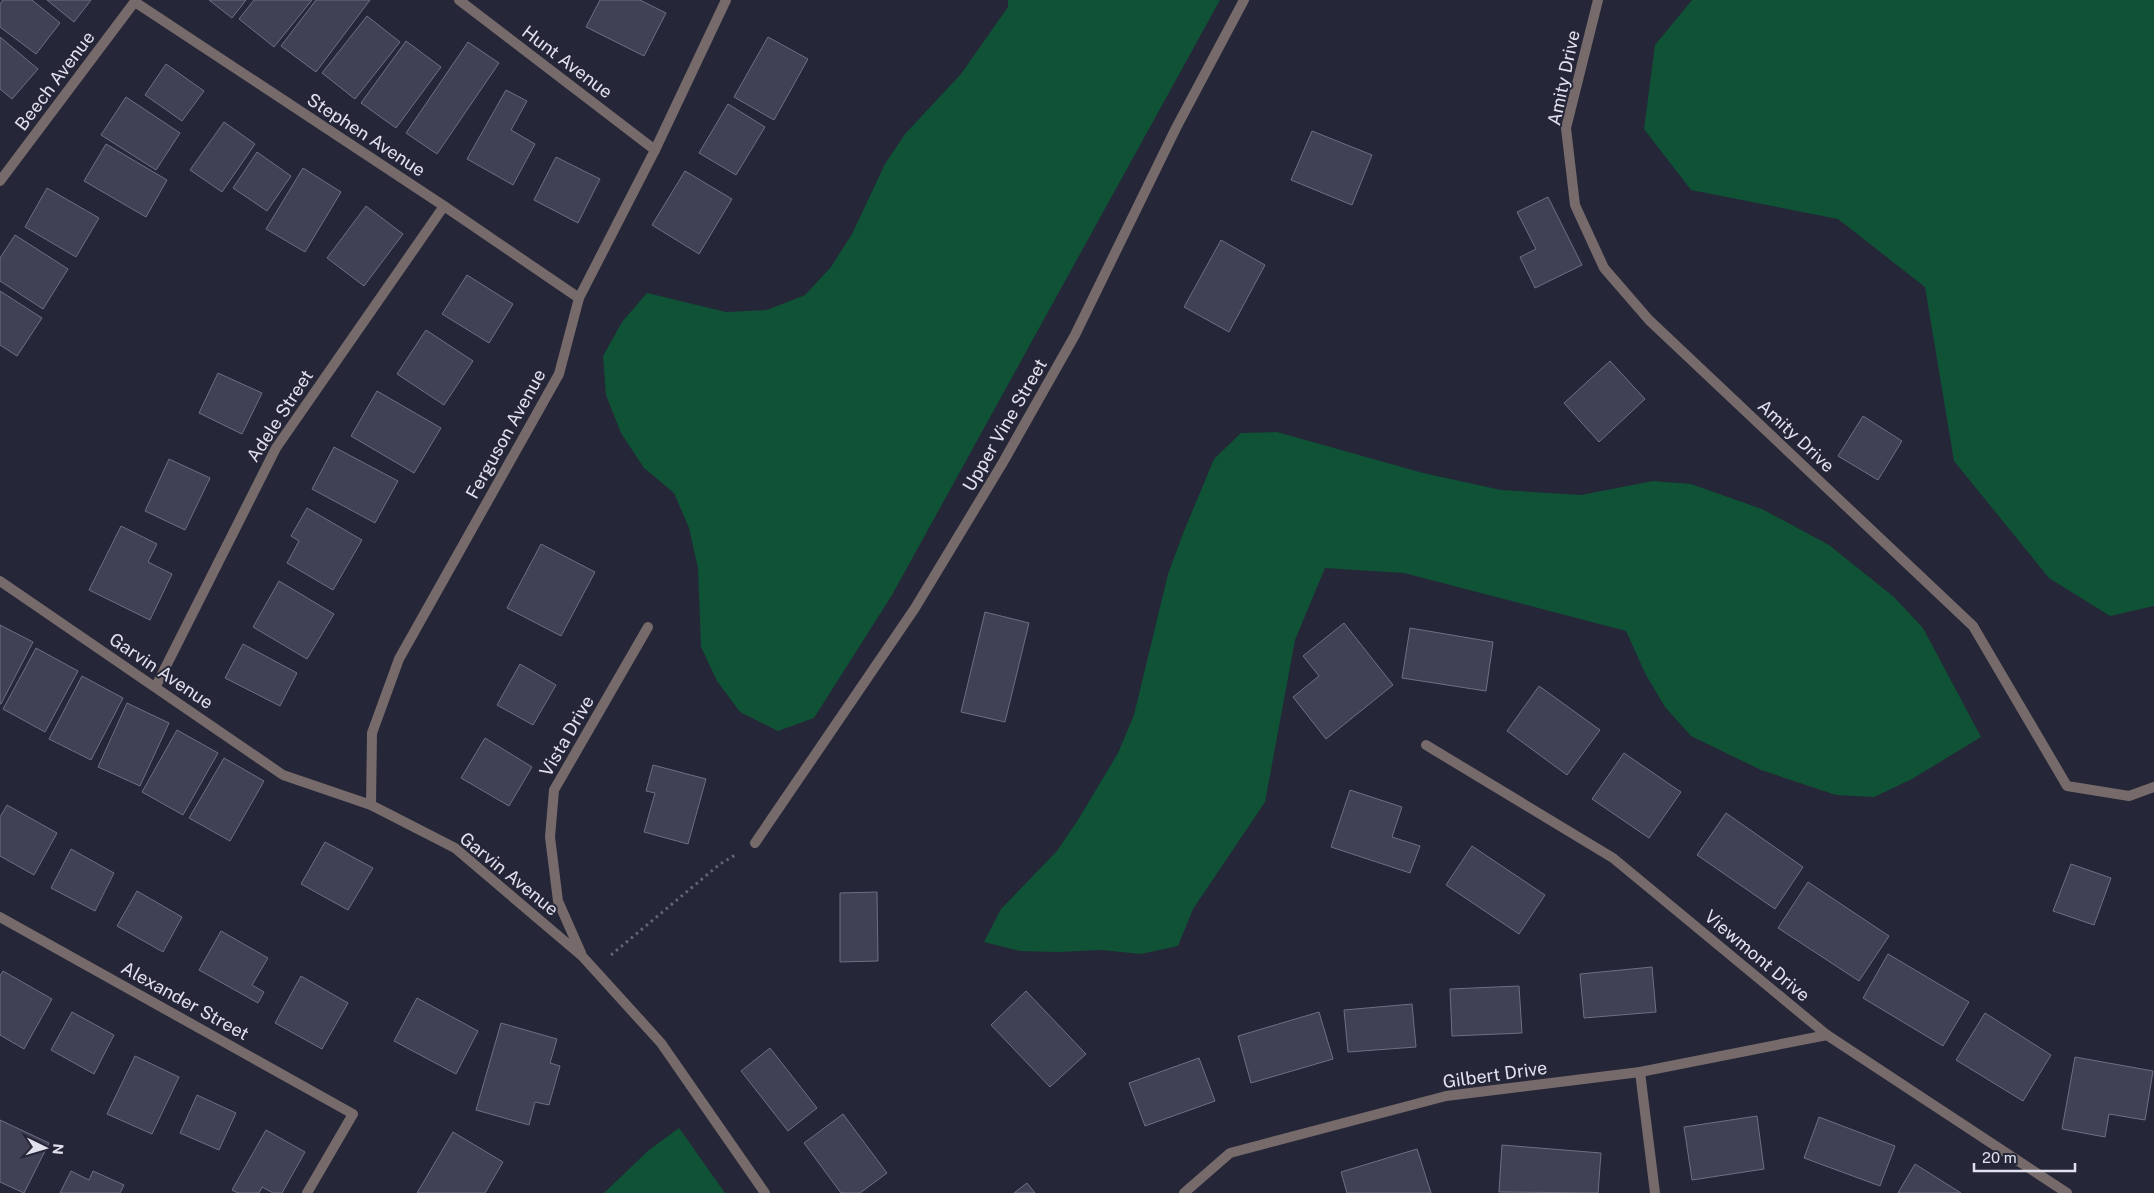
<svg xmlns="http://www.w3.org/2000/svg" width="2154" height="1193" font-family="'Public Sans',sans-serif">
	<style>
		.green { fill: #0f5235 }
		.building { fill: #404154; stroke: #6d6f84 }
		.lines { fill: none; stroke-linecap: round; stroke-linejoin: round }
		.path { stroke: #636474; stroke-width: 3; stroke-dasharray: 2.5 4; stroke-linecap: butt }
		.minor { stroke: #766a6a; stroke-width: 10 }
		.labels { text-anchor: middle; stroke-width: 4; stroke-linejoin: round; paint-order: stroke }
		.street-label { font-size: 18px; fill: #e1e1ee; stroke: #252638 }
	</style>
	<rect width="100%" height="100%" fill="#252638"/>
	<g class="green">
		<path d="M1008,0H1220L892,595L814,718L778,731L740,712L717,681L701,647L698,568L689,528L674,493L644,468L621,433L606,395L603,356L622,322L647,293L726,312L767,310L805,295L831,267L852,234L885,164L905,134L961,74L1008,7Z"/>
		<path d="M1692,0H2154V606L2110,616L2049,578L1954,461L1925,287L1838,219L1691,190L1644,129L1655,45Z"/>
		<path d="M1277,432L1423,473L1501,490L1581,495L1653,481L1691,484L1762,509L1829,545L1894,597L1923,628L1981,737L1912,779L1874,797L1836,795L1761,770L1691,736L1665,707L1646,675L1626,631L1404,573L1325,568L1295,640L1265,802L1193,909L1178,946L1141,954L1101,950L1058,952L1020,951L984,942L1001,909L1057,851L1078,820L1118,753L1134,715L1168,574L1184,531L1214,459L1241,433Z"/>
		<path d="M679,1128L725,1193H604L649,1150Z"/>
	</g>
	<g class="building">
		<path d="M3,0H32L60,23L36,54L0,27V4Z"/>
		<path d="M47,0H91L74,22Z"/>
		<path d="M209,0H246L232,18Z"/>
		<path d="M254,0H312L274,47L239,19Z"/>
		<path d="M316,0H370L316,72L281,46Z"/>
		<path d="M600,0H640L666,13L644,56L586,27Z"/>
		<path d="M367,16L400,42L355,99L322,73Z"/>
		<path d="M0,37L38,69L12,99L0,89Z"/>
		<path d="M768,37L808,59L774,120L734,97Z"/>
		<path d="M406,41L441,67L396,128L361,103Z"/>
		<path d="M468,42L499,63L437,154L406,133Z"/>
		<path d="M166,64L204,91L182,121L145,95Z"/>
		<path d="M506,90L527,101L511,130L535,144L513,185L467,159Z"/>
		<path d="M126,97L180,133L156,170L101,135Z"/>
		<path d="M728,104L765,127L736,175L699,153Z"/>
		<path d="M224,122L255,144L222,192L190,170Z"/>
		<path d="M1312,131L1372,155L1352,205L1291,180Z"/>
		<path d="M106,144L167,180L146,217L84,181Z"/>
		<path d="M257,152L291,176L267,211L233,188Z"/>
		<path d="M556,157L600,179L578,223L534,200Z"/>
		<path d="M303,168L341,192L305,252L266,229Z"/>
		<path d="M685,171L732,199L699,254L652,225Z"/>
		<path d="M47,188L99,218L76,257L25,227Z"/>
		<path d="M1548,197L1582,265L1535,288L1520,257L1536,249L1517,212Z"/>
		<path d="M366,206L403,234L364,286L327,258Z"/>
		<path d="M15,235L68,269L43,309L0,281V258Z"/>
		<path d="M1221,240L1265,265L1229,332L1184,307Z"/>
		<path d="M467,275L513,304L489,343L442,314Z"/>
		<path d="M0,291L42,318L17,356L0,345Z"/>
		<path d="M426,330L473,361L444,405L397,374Z"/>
		<path d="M1610,361L1645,399L1599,442L1564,403Z"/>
		<path d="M218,373L262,393L242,434L199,413Z"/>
		<path d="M377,391L441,428L414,473L351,436Z"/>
		<path d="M1863,416L1902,441L1878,480L1838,456Z"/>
		<path d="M334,447L398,481L375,523L312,489Z"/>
		<path d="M169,459L210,478L185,530L145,511Z"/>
		<path d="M307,508L362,540L333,590L287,563L299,541L291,536Z"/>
		<path d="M121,526L157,544L148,562L172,574L150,620L89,590Z"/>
		<path d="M541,544L595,572L561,636L507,608Z"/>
		<path d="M279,581L334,614L307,659L253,627Z"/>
		<path d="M985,612L1029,623L1005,722L961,712Z"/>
		<path d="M1344,623L1393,685L1326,739L1293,697L1319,676L1303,656Z"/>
		<path d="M0,625L33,642L1,704H0Z"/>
		<path d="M1410,628L1493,642L1486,691L1402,678Z"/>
		<path d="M243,644L297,673L280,706L225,678Z"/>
		<path d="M36,648L78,671L45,732L3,709Z"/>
		<path d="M520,664L556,685L533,725L497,705Z"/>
		<path d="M82,676L123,698L91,760L49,739Z"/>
		<path d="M1539,686L1600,730L1567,775L1507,731Z"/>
		<path d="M127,703L169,723L140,786L98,767Z"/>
		<path d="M177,730L218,753L183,815L142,792Z"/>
		<path d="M485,738L532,767L509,806L461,778Z"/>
		<path d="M1624,753L1681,792L1649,838L1592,799Z"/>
		<path d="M224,758L264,781L230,841L189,818Z"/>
		<path d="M653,765L706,779L688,844L644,832L655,793L646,791Z"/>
		<path d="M1350,790L1402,807L1392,837L1420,846L1410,873L1331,847Z"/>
		<path d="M7,805L57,833L34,875L0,856V817Z"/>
		<path d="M1726,813L1803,867L1775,909L1697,855Z"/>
		<path d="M325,842L373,868L348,910L301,884Z"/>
		<path d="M1472,846L1545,895L1519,934L1446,885Z"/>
		<path d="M71,849L114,873L95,911L51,888Z"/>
		<path d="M2071,864L2111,878L2094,925L2053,911Z"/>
		<path d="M1808,882L1889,936L1859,981L1778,928Z"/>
		<path d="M137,891L182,917L163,952L117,926Z"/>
		<path d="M877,892L878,961L840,962V893Z"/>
		<path d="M221,931L268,958L252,985L264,992L258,1003L199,970Z"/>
		<path d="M1888,954L1969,1002L1943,1046L1863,998Z"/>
		<path d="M1652,967L1656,1012L1584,1018L1580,974Z"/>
		<path d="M3,971L52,999L24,1049L0,1035V976Z"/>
		<path d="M301,976L348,1003L322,1049L275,1023Z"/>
		<path d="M1519,986L1522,1033L1452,1036L1450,989Z"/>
		<path d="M1026,991L1086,1054L1050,1087L991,1025Z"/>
		<path d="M417,998L478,1031L456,1074L394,1041Z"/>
		<path d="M1412,1004L1416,1047L1348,1052L1344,1010Z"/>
		<path d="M72,1012L114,1035L94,1074L51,1050Z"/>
		<path d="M1319,1012L1333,1059L1251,1083L1238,1036Z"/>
		<path d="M1985,1013L2051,1055L2023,1101L1956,1060Z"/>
		<path d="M501,1023L557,1039L550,1063L560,1066L549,1105L535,1102L529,1125L476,1110Z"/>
		<path d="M770,1048L817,1108L788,1131L741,1071Z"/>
		<path d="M135,1056L179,1077L152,1134L107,1114Z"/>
		<path d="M2075,1057L2153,1071L2145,1120L2109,1114L2105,1137L2062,1129Z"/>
		<path d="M1199,1058L1215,1101L1145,1126L1129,1083Z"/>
		<path d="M197,1095L236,1113L219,1150L180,1133Z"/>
		<path d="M843,1114L887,1173L860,1193H841L804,1143Z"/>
		<path d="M1757,1116L1764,1169L1692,1180L1684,1127Z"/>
		<path d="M1819,1117L1895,1146L1880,1186L1804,1158Z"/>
		<path d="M0,1120L49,1143L24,1193L0,1182Z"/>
		<path d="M266,1130L305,1152L282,1193H273L262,1187L259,1193H238L232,1190Z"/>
		<path d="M453,1132L503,1162L485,1193H417Z"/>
		<path d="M1502,1145L1601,1153L1598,1193L1499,1192Z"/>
		<path d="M1417,1149L1431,1193H1347L1341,1172Z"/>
		<path d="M1915,1164L1961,1193H1898Z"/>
		<path d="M71,1171L89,1180L93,1171L124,1185L120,1193H60Z"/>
		<path d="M1027,1183L1035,1193H1014Z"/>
	</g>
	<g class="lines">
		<path class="path" d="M611,955L720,864L737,854"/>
		<g class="minor">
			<path d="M459,0L655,150"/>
			<path d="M1598,0L1566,128L1575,205L1604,268L1649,320L1973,626L2067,786L2129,796L2154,787"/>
			<path d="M135,2L444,206L579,298"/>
			<path d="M0,181L136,0"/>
			<path d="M0,581L283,775L371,805L455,848L582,956L661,1043L765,1193"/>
			<path d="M156,686L276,448L444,206"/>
			<path d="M1426,745L1613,858L1827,1035L2067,1193"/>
			<path d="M371,805L372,733L399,659L559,374L579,298L655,150L726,0"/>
			<path d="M755,843L915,608L1002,464L1075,335L1176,128L1244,0"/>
			<path d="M0,917L353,1114L307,1193"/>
			<path d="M581,953L558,901L550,837L554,790L648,627"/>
			<path d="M1640,1072L1655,1193"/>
			<path d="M1184,1193L1230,1153L1446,1096L1640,1072L1827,1035"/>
		</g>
	</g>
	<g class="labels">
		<g class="street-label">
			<text transform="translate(567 62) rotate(37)" y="6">Hunt Avenue</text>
			<text transform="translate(1564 78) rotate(-78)" y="6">Amity Drive</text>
			<text transform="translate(55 81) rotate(-53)" y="6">Beech Avenue</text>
			<text transform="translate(366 135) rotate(33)" y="6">Stephen Avenue</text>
			<text transform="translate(280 416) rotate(-57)" y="6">Adele Street</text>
			<text transform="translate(1005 425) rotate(-60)" y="6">Upper Vine Street</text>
			<text transform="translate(506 434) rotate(-61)" y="6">Ferguson Avenue</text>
			<text transform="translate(1796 436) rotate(43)" y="6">Amity Drive</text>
			<text transform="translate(161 671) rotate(34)" y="6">Garvin Avenue</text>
			<text transform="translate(567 736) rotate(-60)" y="6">Vista Drive</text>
			<text transform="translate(509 874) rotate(39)" y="6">Garvin Avenue</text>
			<text transform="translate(1757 956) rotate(40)" y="6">Viewmont Drive</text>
			<text transform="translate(185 1001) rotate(29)" y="6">Alexander Street</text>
			<text transform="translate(1495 1075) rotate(-8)" y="6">Gilbert Drive</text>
		</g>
	</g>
	<g transform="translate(45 1148) rotate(95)" stroke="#252638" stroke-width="4" paint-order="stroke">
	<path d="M0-4L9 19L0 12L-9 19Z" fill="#e1e1ee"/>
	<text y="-8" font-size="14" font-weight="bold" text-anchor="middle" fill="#e1e1ee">N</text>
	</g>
	<path d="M1974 1163v8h101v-8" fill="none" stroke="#e1e1ee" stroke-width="2.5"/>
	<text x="1982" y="1163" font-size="15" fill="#e1e1ee" stroke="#252638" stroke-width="4" paint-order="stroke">20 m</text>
</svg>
